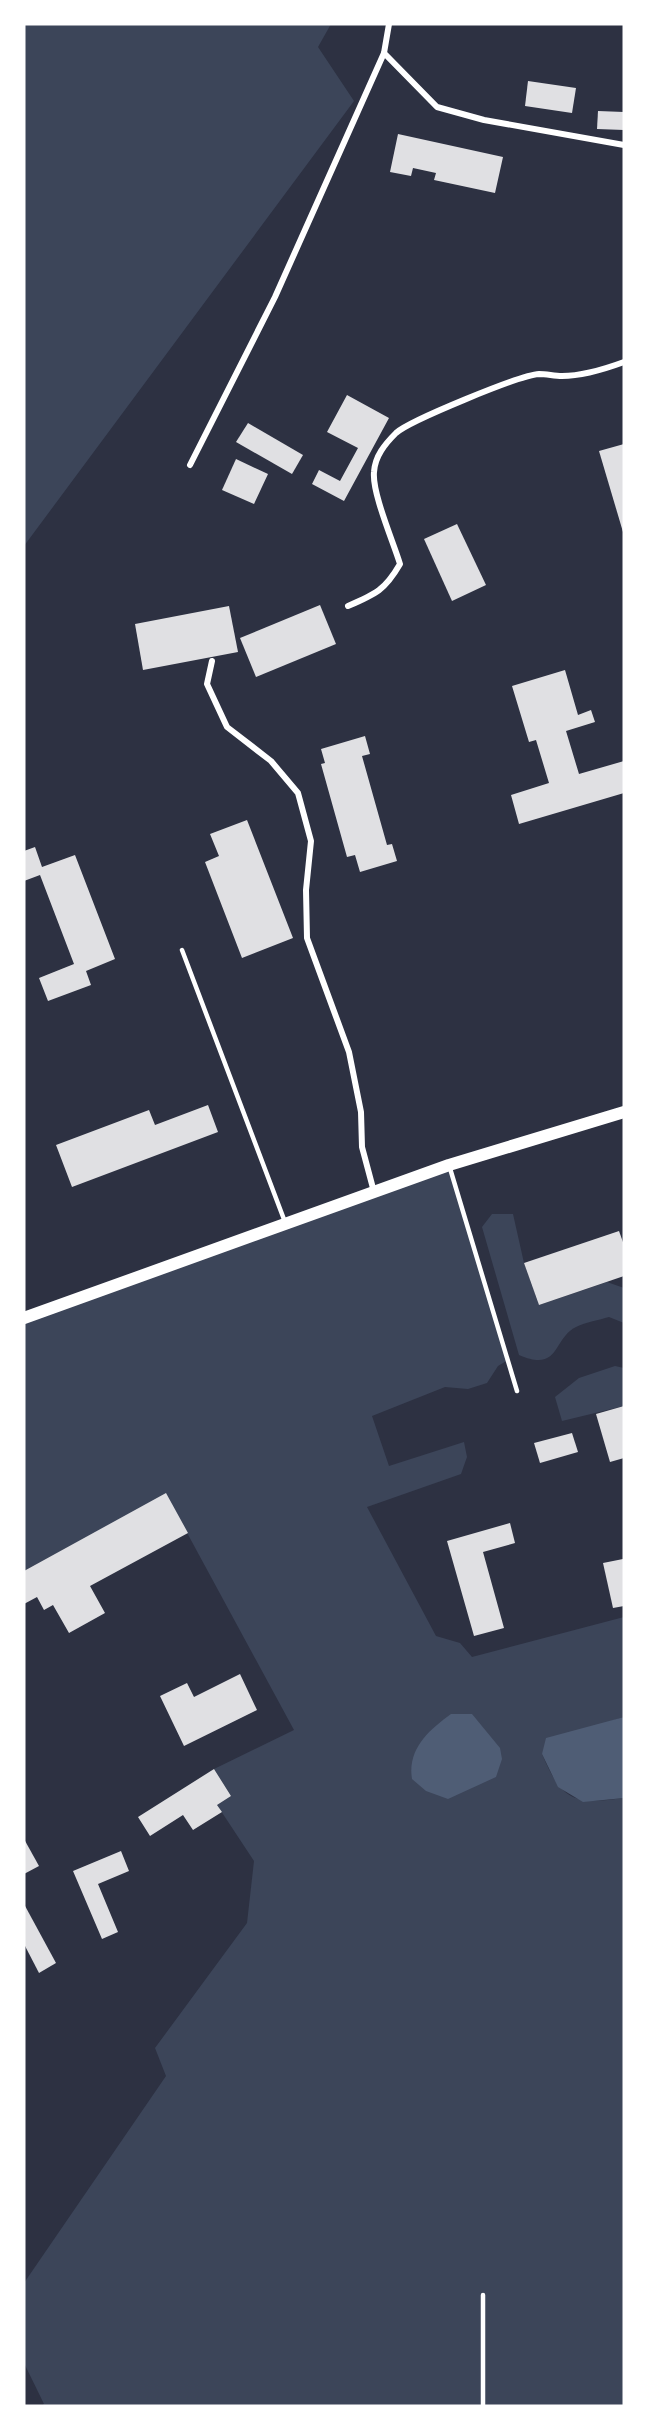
<svg xmlns="http://www.w3.org/2000/svg" width="648" height="2430" font-family="'Open Sans',sans-serif">
	<style>
		.green { fill: #3c4559 }
		.water { fill: #4f5d75 }
		.building { fill: #e0e0e3 }
		.lines { fill: none; stroke-linecap: round; stroke-linejoin: round }
		.service { stroke: #fff; stroke-width: 4.5 }
		.minor { stroke: #fff; stroke-width: 6 }
		.secondary { stroke: #fff; stroke-width: 12 }
	</style>
	<rect width="100%" height="100%" fill="#2d3142"/>
	<g class="green">
		<path d="M24,24H331L318,47L354,101L24,546Z"/>
		<path d="M449,1165L508,1360L498,1366L487,1383L468,1389L445,1387L372,1416L389,1466L464,1442L467,1457L461,1474L367,1507L436,1636L460,1643L472,1657L624,1617V1717L599,1725L542,1754C562,1801 574,1805 624,1798V2406H41L44,2404L24,2363V2283L166,2076L155,2048L247,1923L254,1861L217,1805L231,1796L214,1769L294,1730L166,1494L24,1571V1318Z"/>
		<path d="M492,1214H513L524,1263L539,1305L607,1282L624,1288V1323L609,1317C599,1320 586,1322 576,1327C553,1338 560,1373 519,1355L482,1227Z"/>
		<path d="M615,1366L624,1368V1406L562,1421L555,1397L579,1378Z"/>
	</g>
	<g class="water">
		<path d="M451,1714H472L500,1748L502,1759L496,1777L448,1799L426,1791L412,1779C407,1749 429,1730 451,1714Z"/>
		<path d="M624,1717V1798L583,1802L558,1787L542,1754L546,1738Z"/>
	</g>
	<g class="building">
		<path d="M528,81L576,88L572,113L525,106Z"/>
		<path d="M598,111L624,112V130L597,129Z"/>
		<path d="M398,134L503,157L495,193L434,180L436,173L413,168L411,176L390,172Z"/>
		<path d="M347,395L389,418L344,501L312,484L319,470L340,481L358,448L327,432Z"/>
		<path d="M248,423L303,455L292,474L236,442Z"/>
		<path d="M624,444V532H623L599,451Z"/>
		<path d="M236,459L268,474L254,504L222,490Z"/>
		<path d="M457,524L486,585L452,601L424,539Z"/>
		<path d="M320,605L336,644L256,677L240,638Z"/>
		<path d="M229,606L238,652L143,670L135,624Z"/>
		<path d="M565,670L578,715L591,710L595,722L566,731L579,774L624,761V793L519,824L511,795L549,783L536,740L529,742L512,686Z"/>
		<path d="M365,736L370,754L362,756L387,845L392,844L397,861L360,872L355,855L347,857L321,764L325,763L321,749Z"/>
		<path d="M247,820L293,938L242,958L205,862L219,856L210,834Z"/>
		<path d="M35,847L42,867L75,855L115,959L86,971L91,985L48,1001L39,978L74,964L40,875L24,881V851Z"/>
		<path d="M208,1105L218,1132L72,1187L56,1145L149,1110L155,1125Z"/>
		<path d="M619,1231L624,1245V1276L539,1305L524,1263Z"/>
		<path d="M624,1406V1458L610,1462L596,1414Z"/>
		<path d="M572,1433L578,1452L540,1463L534,1443Z"/>
		<path d="M166,1493L188,1533L90,1586L105,1613L69,1633L53,1605L44,1610L37,1597L24,1604V1571Z"/>
		<path d="M510,1523L515,1543L483,1552L504,1628L474,1636L447,1541Z"/>
		<path d="M623,1559L624,1606L613,1608L603,1563Z"/>
		<path d="M240,1674L257,1710L184,1746L160,1696L187,1683L194,1697Z"/>
		<path d="M214,1769L231,1796L217,1805L222,1812L193,1830L183,1815L150,1836L138,1817Z"/>
		<path d="M24,1839L39,1866L24,1874Z"/>
		<path d="M121,1851L129,1871L98,1884L118,1932L102,1939L73,1871Z"/>
		<path d="M24,1904L56,1963L39,1973L24,1944Z"/>
	</g>
	<g class="lines">
		<g class="service">
			<path d="M182,950L285,1222"/>
			<path d="M449,1165L517,1391"/>
			<path d="M483,2406V2295"/>
		</g>
		<g class="minor">
			<path d="M389,24L384,53L437,107L484,120L624,145"/>
			<path d="M190,465L275,297L384,53"/>
			<path d="M348,606C376,594 385,590 400,564C393,541 372,493 374,472C375,456 385,444 396,433C409,421 520,375 539,374C547,374 554,376 562,376C582,376 605,369 624,362"/>
			<path d="M212,661L207,684L227,727L271,761L298,793L311,841L306,890L307,938L349,1052L361,1112L362,1147L374,1192"/>
		</g>
		<path class="secondary" d="M24,1318L449,1165L624,1112"/>
	</g>
	<rect width="648" height="2430" fill="none" stroke="#ffffff" stroke-width="51"/>
</svg>
